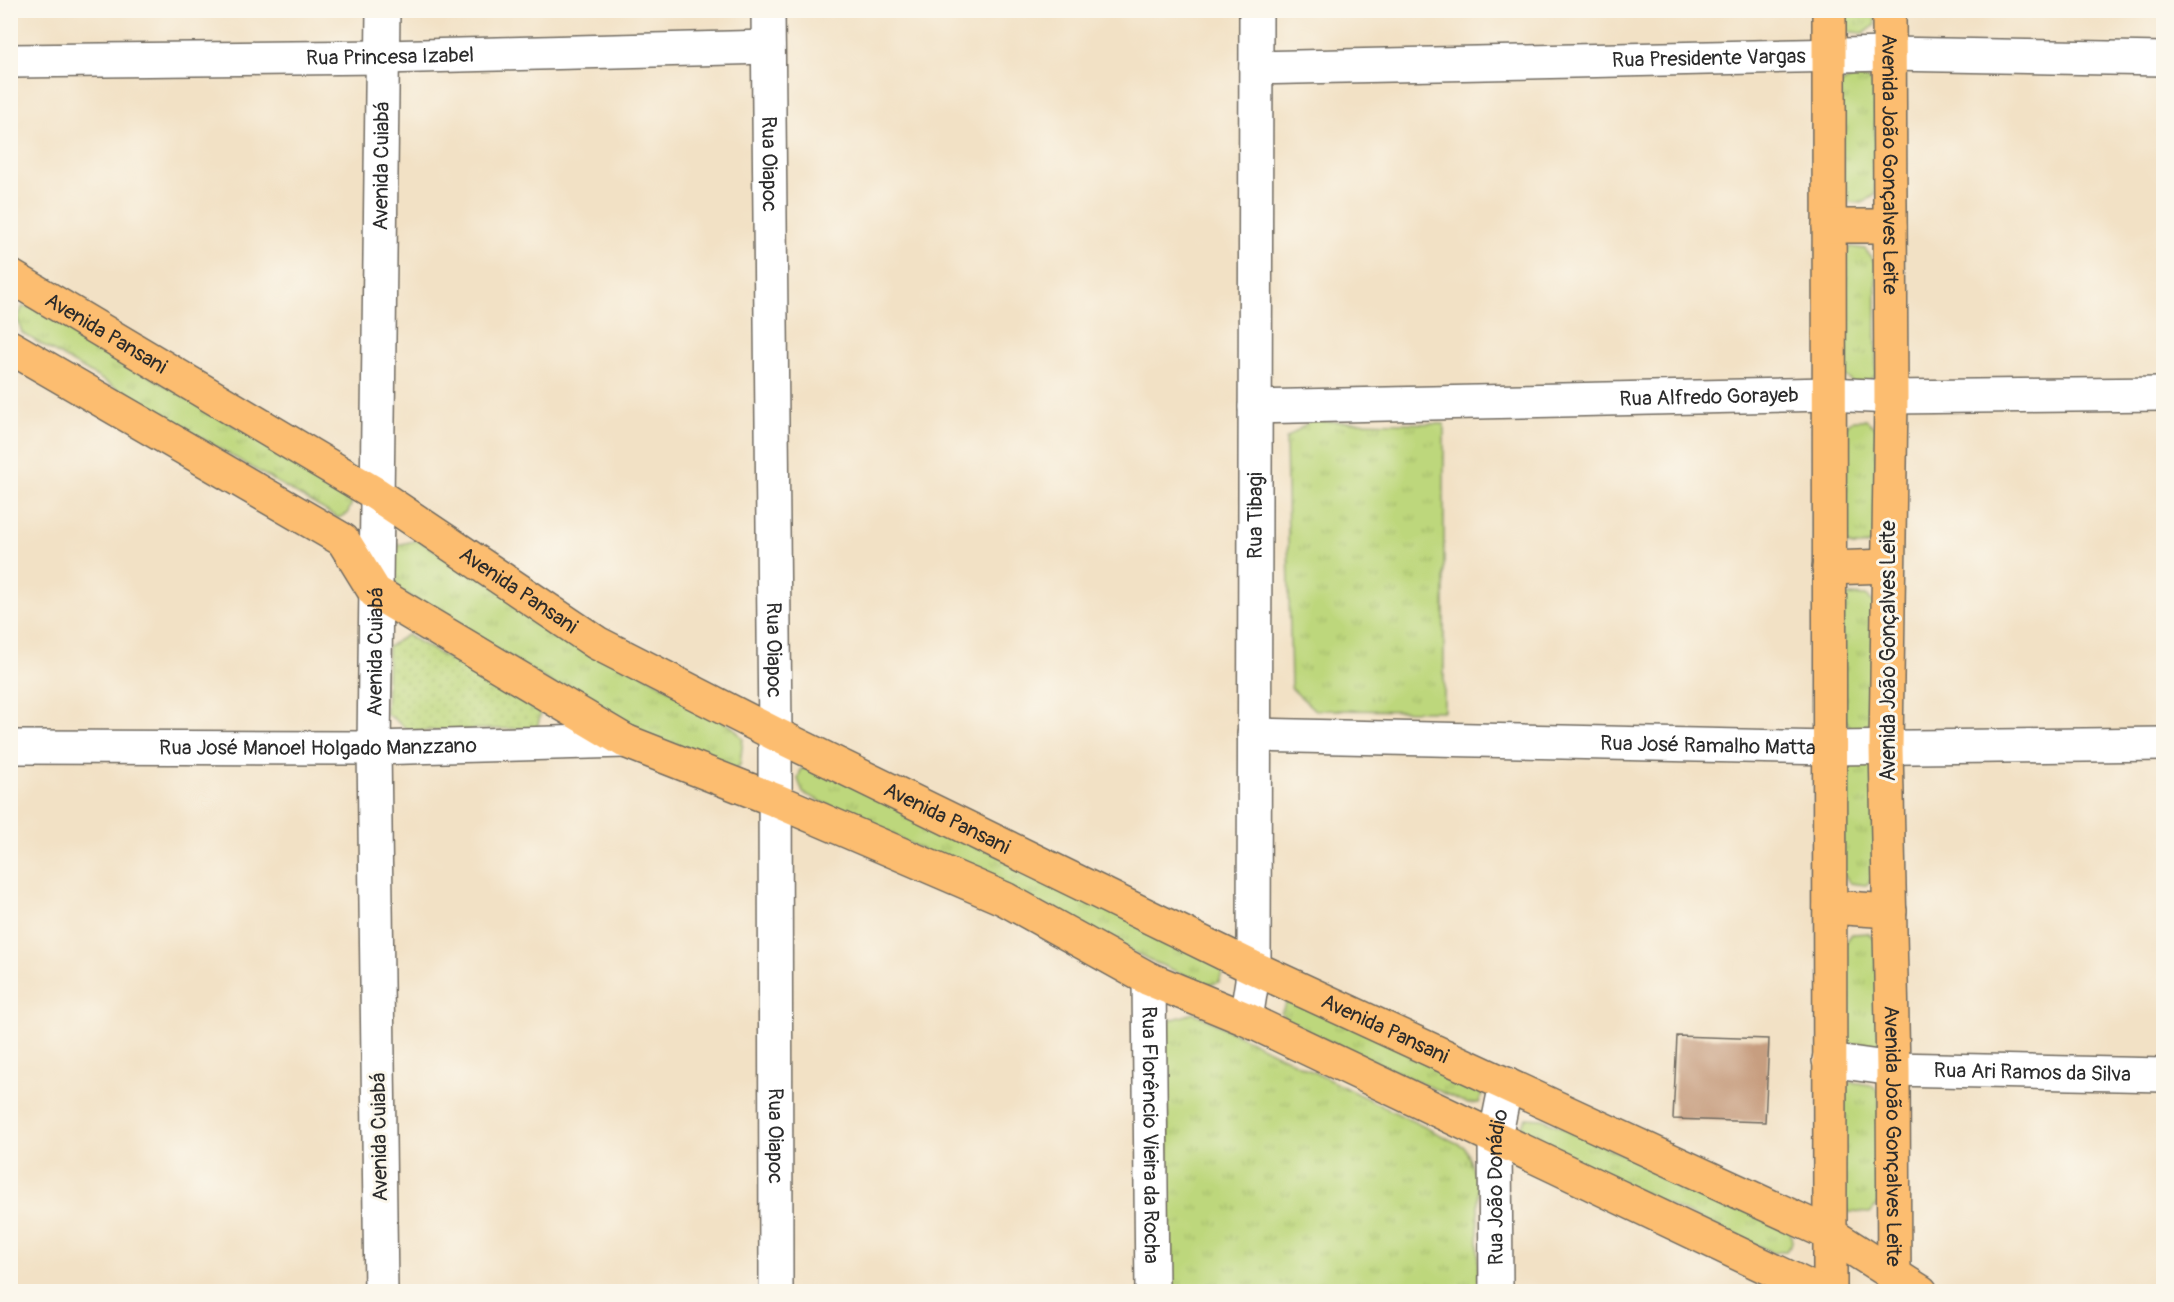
<svg xmlns="http://www.w3.org/2000/svg" width="2174" height="1302" font-family="Pangolin,sans-serif">
	<style>
		.grass { fill: url(#grass-tufts); stroke: #748154; stroke-width: 1.5 }
		.park { fill: url(#park-dots); stroke: #748154; stroke-width: 1.5 }
		.building { fill: #c79e80 }
		.lines { fill: none; stroke-linecap: round; stroke-linejoin: round }
		.minor-casing { stroke: #716b61; stroke-width: 36 }
		.major-casing { stroke: #716b61; stroke-width: 36 }
		.minor { stroke: #fff; stroke-width: 33 }
		.major { stroke: #fcbd6f; stroke-width: 33 }
		.labels { text-anchor: middle; stroke-width: 6; stroke-linejoin: round; paint-order: stroke }
		.street-label { font-size: 21px; fill: #2b2b2b; stroke: #fbf7ec }
	</style>
	<defs>
		<pattern id="grass-tufts" width="24" height="20" patternUnits="userSpaceOnUse" patternTransform="scale(1.5)"><rect width="24" height="20" fill="#bdd77c"/><path d="M3 7l-1-3M5 7V3M7 7l1-3M15 17l-1-3M17 17v-4M19 17l1-3" fill="none" stroke="#a3b96b"/></pattern>
		<pattern id="park-dots" width="8" height="8" patternUnits="userSpaceOnUse" patternTransform="scale(1.5)"><rect width="8" height="8" fill="#bdd77c"/><path d="M2 2h.1M6 6h.1" fill="none" stroke="#a3b96b" stroke-width="1.8" stroke-linecap="round"/></pattern>
	</defs>
	<rect width="100%" height="100%" fill="#fbf7ec"/>
	<filter id="ink" filterUnits="userSpaceOnUse"><feTurbulence type="fractalNoise" baseFrequency=".0167" numOctaves="2"/><feDisplacementMap in="SourceGraphic" scale="12" xChannelSelector="R" yChannelSelector="G"/><feConvolveMatrix kernelMatrix="1 2 1 2 8 2 1 2 1" color-interpolation-filters="sRGB"/></filter>
	<filter id="wash" filterUnits="userSpaceOnUse"><feTurbulence type="fractalNoise" baseFrequency=".008" numOctaves="4" result="noise"/><feDisplacementMap in="SourceGraphic" scale="24" xChannelSelector="R" yChannelSelector="G"/><feGaussianBlur stdDeviation="1.35" result="paint"/><feColorMatrix in="noise" values="0 0 0 0 0 0 0 0 0 0 0 0 0 0 0 0 0 1.4 0 .05"/><feComposite in="paint" operator="in"/></filter>
	<g filter="url(#wash)">
		<rect width="100%" height="100%" fill="#f2e1c5"/>
		<g class="grass">
			<path d="M1839,11H1875V25L1864,33L1850,32L1839,24Z"/>
			<path d="M1854,77L1868,79L1875,90V194L1862,203L1849,202L1840,192L1839,85Z"/>
			<path d="M1851,247L1865,249L1876,264V375L1865,383L1854,384L1840,371V259Z"/>
			<path d="M22,307H33L349,494L352,503L347,514L338,518L22,333L18,320Z"/>
			<path d="M1853,420H1866L1876,428L1877,540C1864,547 1854,549 1841,541L1840,431Z"/>
			<path d="M1310,421L1444,424V711L1315,710L1291,688L1286,439Z"/>
			<path d="M418,540L734,728L743,739L740,765L732,771L630,731L400,590L388,565L394,546Z"/>
			<path d="M1849,595L1866,596L1877,605V716L1864,728L1851,729L1842,714L1841,603Z"/>
			<path d="M1853,762L1869,765L1878,774V874L1866,885L1850,883L1842,873V770Z"/>
			<path d="M816,767L1220,963L1222,973L1219,982L1209,985L1154,962L1010,891L803,793L798,779L801,769Z"/>
			<path d="M1868,933L1879,943V1045L1869,1051L1853,1049L1842,1034L1843,946L1852,934Z"/>
			<path d="M1302,1000L1481,1085L1482,1095L1479,1103L1468,1104L1288,1023L1281,1013L1286,1003Z"/>
			<path d="M1194,1013L1465,1147L1478,1184V1291H1171L1166,1033L1170,1020Z"/>
			<path d="M1852,1082L1870,1085L1879,1092V1203L1870,1213L1848,1212L1843,1196V1087Z"/>
			<path d="M1526,1118L1543,1119L1790,1230L1792,1242L1786,1251L1774,1253L1531,1142L1521,1127Z"/>
		</g>
		<path class="park" d="M407,635L541,713L537,728L410,731L386,713L388,647Z"/>
		<g id="blocks">
			<path class="building" d="M1677,1036L1769,1039L1765,1122L1673,1119Z"/>
		</g>
	</g>
	<g filter="url(#ink)">
		<use href="#blocks" fill-opacity="0" stroke="#716b61" stroke-width="1.5"/>
		<g class="lines">
			<defs>
				<g id="minor">
					<path id="s1" d="M768,10L775,734L776,1292"/>
					<path id="s2" d="M10,61L384,57L768,47"/>
					<path id="s3" d="M1256,68L1889,54L2164,59"/>
					<path id="s4" d="M1255,407L1829,394L1891,397L2164,394"/>
					<path id="s5" d="M1254,735L1830,748L2164,744"/>
					<path id="s6" d="M10,747L374,748L625,741"/>
					<path id="s7" d="M1149,979L1152,1292"/>
					<path id="s8" d="M1246,1019L1254,968L1256,10"/>
					<path id="s9" d="M1829,1060L1893,1069L2164,1075"/>
					<path id="s10" d="M381,1292L374,748L383,10"/>
					<path id="s11" d="M1496,1292L1495,1138L1506,1084"/>
				</g>
				<g id="major">
					<path d="M1829,10L1830,1292"/>
					<path id="s12" d="M1889,10L1891,397L1886,748L1893,1069L1894,1292"/>
					<path d="M1829,226H1890"/>
					<path id="s13" d="M10,276L376,494L597,643L775,734L1254,968L1830,1234L1921,1292"/>
					<path d="M10,347L343,540L375,592L625,741L775,800L1005,899L1149,979L1246,1019L1819,1292"/>
					<path d="M1829,568L1888,566"/>
					<path d="M1830,907L1890,911"/>
				</g>
			</defs>
			<use href="#minor" class="minor-casing"/>
			<use href="#major" class="major-casing"/>
			<use href="#minor" class="minor"/>
			<use href="#major" class="major"/>
		</g>
	</g>
	<g class="labels">
		<g class="street-label">
			<text dy="7" stroke="none"><textPath href="#s2" startOffset="380">Rua Princesa Izabel</textPath></text>
			<text dy="7" stroke="none"><textPath href="#s3" startOffset="453">Rua Presidente Vargas</textPath></text>
			<text dy="7" stroke="none"><textPath href="#s10" startOffset="1126">Avenida Cuiabá</textPath></text>
			<text dy="7" stroke="none"><textPath href="#s1" startOffset="154">Rua Oiapoc</textPath></text>
			<text dy="7" stroke="none"><textPath href="#s12" startOffset="154">Avenida João Gonçalves Leite</textPath></text>
			<text dy="7" stroke="none"><textPath href="#s13" startOffset="112">Avenida Pansani</textPath></text>
			<text dy="7" stroke="none"><textPath href="#s4" startOffset="454">Rua Alfredo Gorayeb</textPath></text>
			<text dy="7" stroke="none"><textPath href="#s8" startOffset="504">Rua Tibagi</textPath></text>
			<text dy="7" stroke="none"><textPath href="#s13" startOffset="598">Avenida Pansani</textPath></text>
			<text dy="7" stroke="none"><textPath href="#s10" startOffset="640">Avenida Cuiabá</textPath></text>
			<text dy="7" stroke="none"><textPath href="#s1" startOffset="640">Rua Oiapoc</textPath></text>
			<text transform="translate(1888 651) rotate(-90)" y="7">Avenida João Gonçalves Leite</text>
			<text dy="7" stroke="none"><textPath href="#s5" startOffset="454">Rua José Ramalho Matta</textPath></text>
			<text dy="7" stroke="none"><textPath href="#s6" startOffset="308">Rua José Manoel Holgado Manzzano</textPath></text>
			<text dy="7" stroke="none"><textPath href="#s13" startOffset="1084">Avenida Pansani</textPath></text>
			<text dy="7" stroke="none"><textPath href="#s13" startOffset="1570">Avenida Pansani</textPath></text>
			<text dy="7" stroke="none"><textPath href="#s9" startOffset="204">Rua Ari Ramos da Silva</textPath></text>
			<text dy="7" stroke="none"><textPath href="#s7" startOffset="156">Rua Florêncio Vieira da Rocha</textPath></text>
			<text transform="translate(379 1137) rotate(-91)" y="7">Avenida Cuiabá</text>
			<text dy="7" stroke="none"><textPath href="#s1" startOffset="1126">Rua Oiapoc</textPath></text>
			<text dy="7" stroke="none"><textPath href="#s12" startOffset="1126">Avenida João Gonçalves Leite</textPath></text>
			<text dy="7" stroke="none"><textPath href="#s11" startOffset="105">Rua João Donádio</textPath></text>
		</g>
	</g>
	<rect width="2174" height="1302" fill="none" stroke="#fbf7ec" stroke-width="36"/>
</svg>
